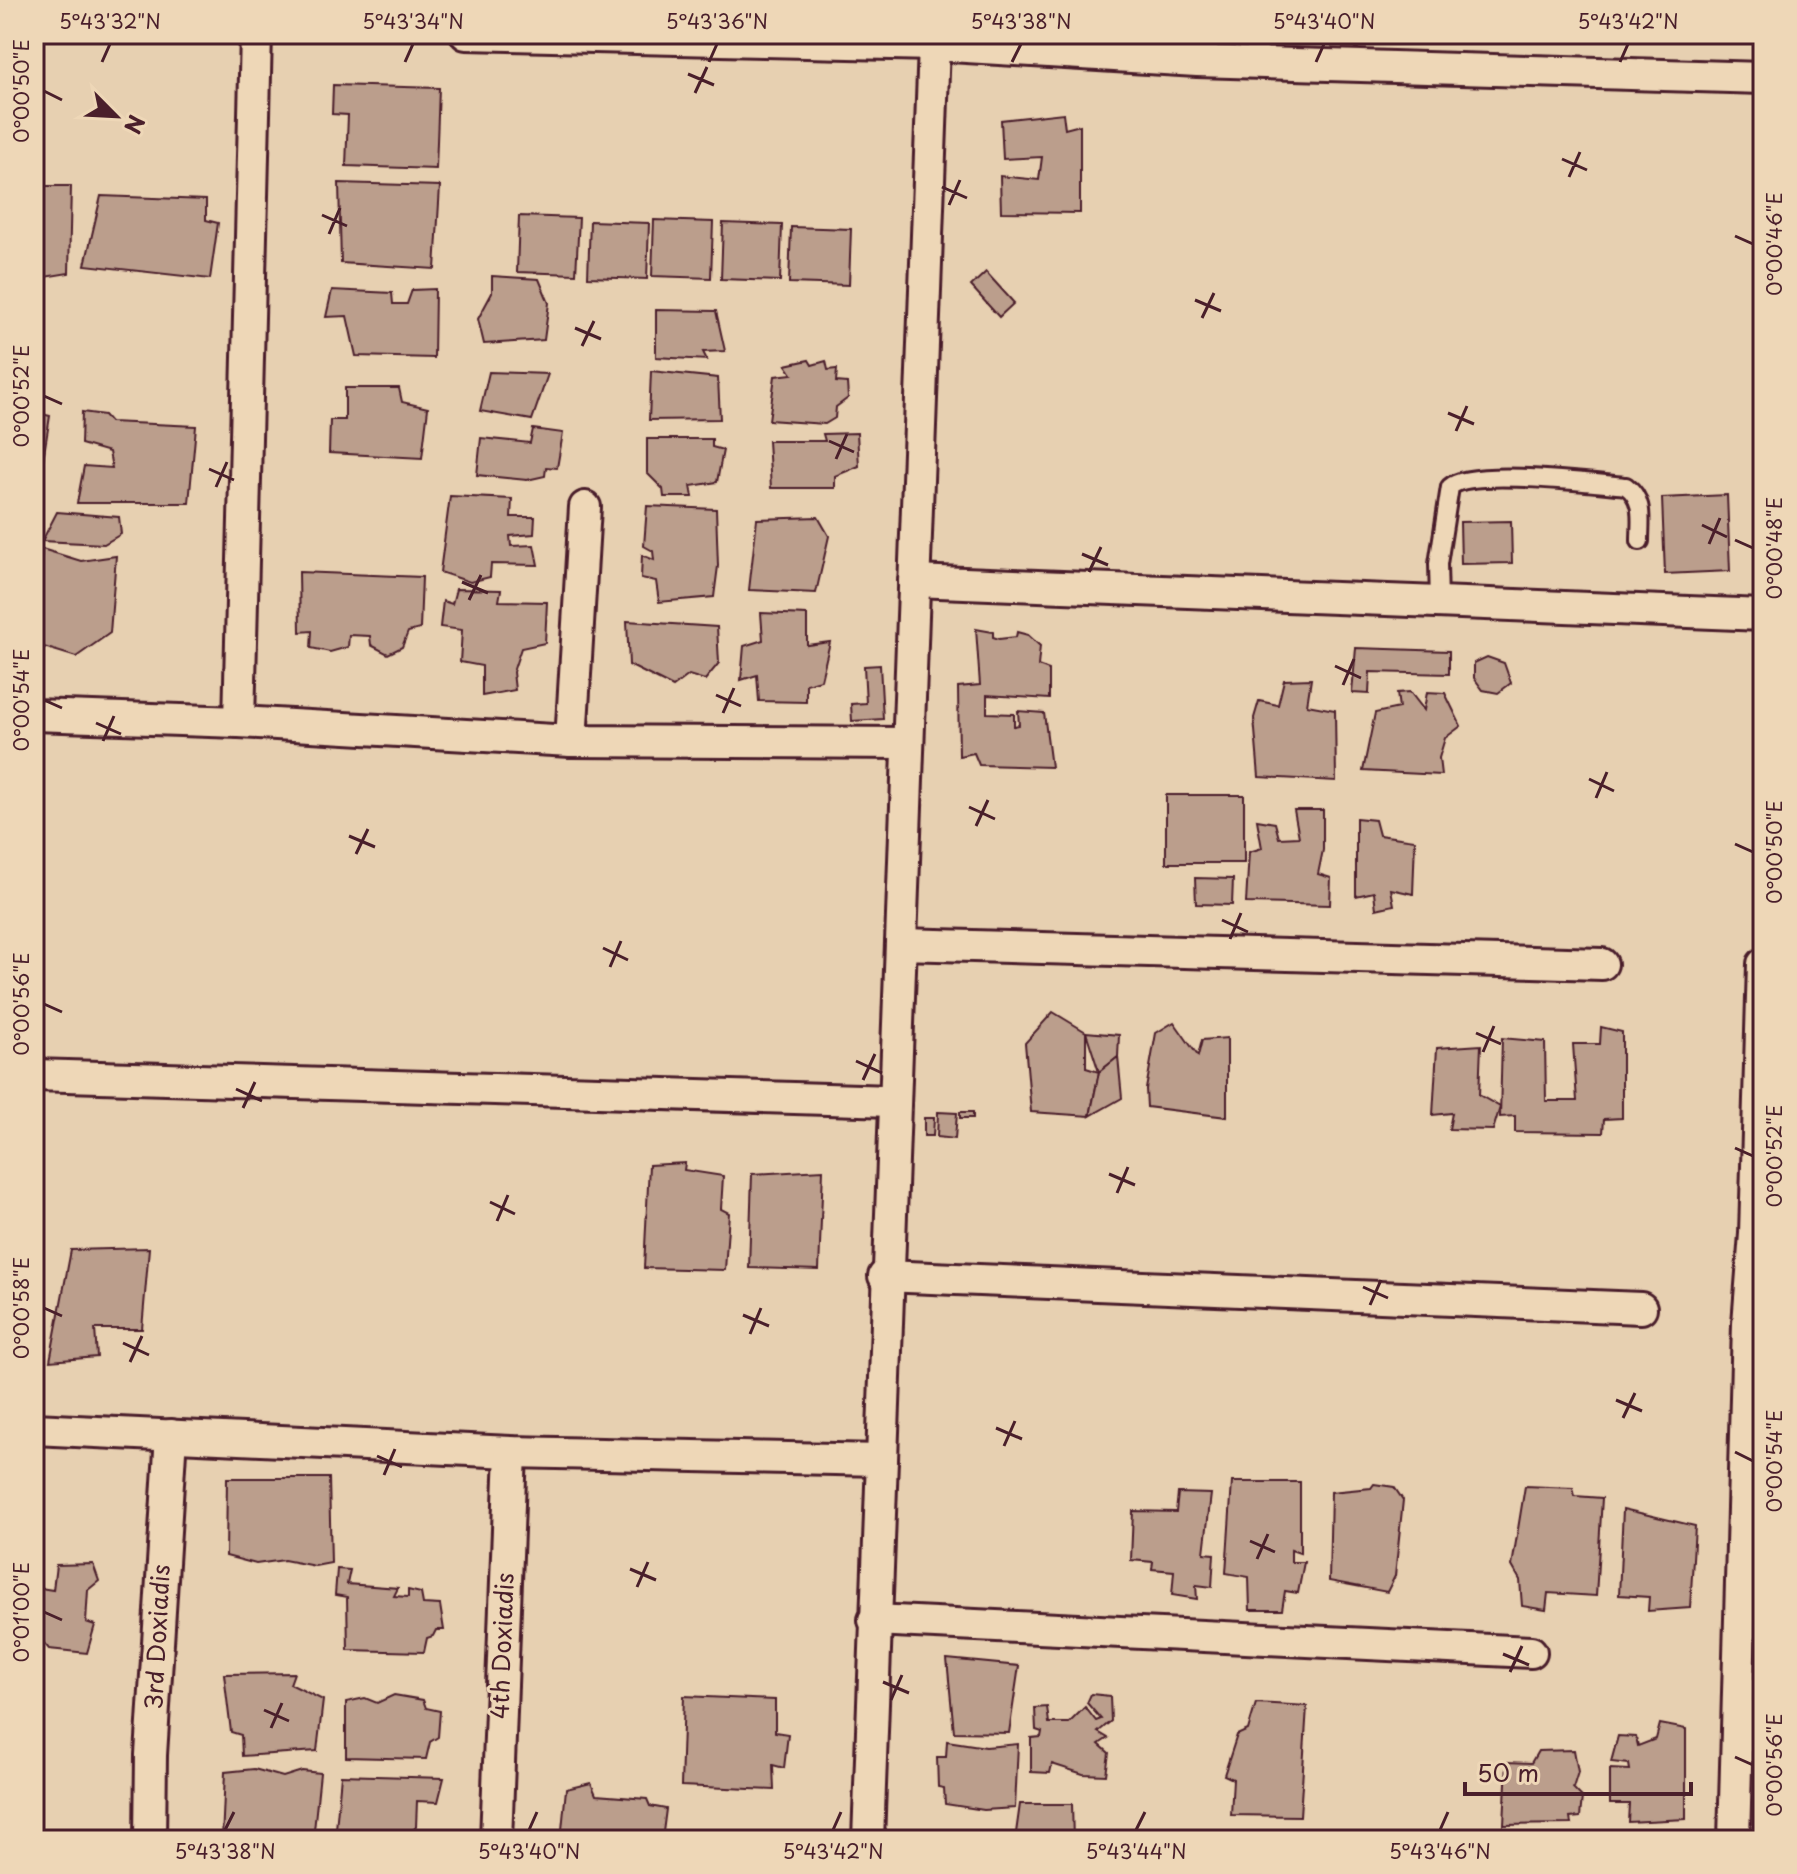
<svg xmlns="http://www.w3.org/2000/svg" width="1797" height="1874" font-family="'Playpen Sans',sans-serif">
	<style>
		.building { fill: #bb9e8c; stroke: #4a1f2b; stroke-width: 2 }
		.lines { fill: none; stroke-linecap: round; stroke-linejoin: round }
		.lane-casing { stroke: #4a1f2b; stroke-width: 22 }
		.street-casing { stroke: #4a1f2b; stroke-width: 36 }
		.lane { stroke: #eed7b7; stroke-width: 16 }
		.street { stroke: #eed7b7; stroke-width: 30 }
		.ticks { fill: none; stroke: #4a1f2b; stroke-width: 3 }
		.labels { text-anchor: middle; stroke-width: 6; stroke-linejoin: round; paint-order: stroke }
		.street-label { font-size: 24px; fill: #4a1f2b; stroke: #eed7b7 }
		.neatline { fill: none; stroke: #4a1f2b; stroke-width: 3 }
		.ticks-label { font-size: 20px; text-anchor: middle; fill: #4a1f2b }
	</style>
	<rect width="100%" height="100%" fill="#e7d0b1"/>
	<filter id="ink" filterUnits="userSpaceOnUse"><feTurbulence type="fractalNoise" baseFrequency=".0125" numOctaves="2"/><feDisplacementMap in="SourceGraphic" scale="16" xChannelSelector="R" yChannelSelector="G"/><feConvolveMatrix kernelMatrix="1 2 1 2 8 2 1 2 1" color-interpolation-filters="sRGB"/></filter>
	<g filter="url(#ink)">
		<g class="building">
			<path d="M333,85L439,88L436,169L346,166L348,115L332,114Z"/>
			<path d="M1063,113L1065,129L1080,125V213L1001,212L1000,176L1039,180L1042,157L1003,159L1001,120Z"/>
			<path d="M339,183L440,186L435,269L341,263Z"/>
			<path d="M34,186H71L69,273L44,277L43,289H34Z"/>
			<path d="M101,196L206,200V220L218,223L210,279L85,265Z"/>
			<path d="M519,216L579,218L576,274L517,272Z"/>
			<path d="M654,220L713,222L711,278L652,276Z"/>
			<path d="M590,221L649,223L647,279L588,277Z"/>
			<path d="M723,223L782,225L780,281L721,279Z"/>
			<path d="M791,227L851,229L849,285L789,283Z"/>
			<path d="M986,272L1014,303L999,317L971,286Z"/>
			<path d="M492,276L539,279L549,303L544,340L484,344L478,319L492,293Z"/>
			<path d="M435,289L434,358L356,356L347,316L326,317L332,290L392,293L393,304H407L412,290Z"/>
			<path d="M656,310L716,311L725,351L703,352L707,360L656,357Z"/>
			<path d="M809,360L812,365L826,361L828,370L837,369L836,382L847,383L848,398L836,407L835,418L825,424L769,420L775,376L792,374L786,365Z"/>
			<path d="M651,371L718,378L720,419L649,420Z"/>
			<path d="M489,372L548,374L532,420L480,411Z"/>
			<path d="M345,388H399L402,402L428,408L422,458L329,453L330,420H345Z"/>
			<path d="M34,412L50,416L37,498H34Z"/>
			<path d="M82,412L104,415L110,422L196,426L189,503H77L84,466L112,468L109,452L81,444Z"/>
			<path d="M533,429L563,433L557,468L546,467L545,476L527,480L477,475L481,438L530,443Z"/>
			<path d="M857,433L859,466L835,476V488H771L768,441H825L823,434Z"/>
			<path d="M647,439H712V447L723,450L717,482L691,486L693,497H664L663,489L647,473Z"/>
			<path d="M1727,495L1730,571L1665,574L1662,498Z"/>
			<path d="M450,496L512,499L511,517H535L534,534L510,536L511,546L534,545L538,565L491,564L490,577L470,582L440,572Z"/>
			<path d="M647,506L716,509L718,566L714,597L659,602L656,581L641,578L642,555L654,560L653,551L644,546Z"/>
			<path d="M57,512L119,517L121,534L104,544L42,541Z"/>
			<path d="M818,517L829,536L816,593L749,590L757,519Z"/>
			<path d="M1511,521L1512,563L1461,564L1460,522Z"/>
			<path d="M42,549L81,561L116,556L110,633L76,657L34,644Z"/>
			<path d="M299,572L422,577L420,629L408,632L402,647L388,654L371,645L370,636L349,635L348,647L330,652L311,648L312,631L300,632Z"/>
			<path d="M456,589L501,590L499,601L547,602L545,643L521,648L513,672L515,690L482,696V666L460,662L462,630L440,627L443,601L452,604Z"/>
			<path d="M761,613L807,615V645L830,642L821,680L806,684V702L759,701L757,675L741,680L744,646L763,640Z"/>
			<path d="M627,621L717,627L719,663L705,680L689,675L673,687L629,665Z"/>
			<path d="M976,629L993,632V637L999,639L1016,637L1017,632L1028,635L1040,646L1038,666L1049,670V699L987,695V713L1014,714V726L1019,725L1018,711L1044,713L1051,767L979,765L974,753L959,756L958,687L980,685Z"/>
			<path d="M1356,648L1449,651V674L1370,672L1369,694L1352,693Z"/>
			<path d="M1487,657L1504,663L1511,683L1498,693L1483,690L1474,678V663Z"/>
			<path d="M880,665L883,719L852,721L851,704L866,703L864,666Z"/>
			<path d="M1311,679L1307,705L1335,710L1336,781L1259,777L1254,718L1259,701L1278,705L1284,680Z"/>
			<path d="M1410,692L1424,710L1427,692L1445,693L1461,726L1445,738L1439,758L1441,775L1363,771L1375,713L1399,708L1397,693Z"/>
			<rect x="1166" y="795" width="78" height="68"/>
			<path d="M1294,810H1323V850L1318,874L1331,878L1330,905L1246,903L1249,852L1262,848L1257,820L1275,823L1279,838L1299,837Z"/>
			<path d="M1356,818L1375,820L1379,835L1415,840L1413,894L1391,889L1394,905L1376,909L1374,892L1356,896Z"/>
			<path d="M1195,878L1233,879L1232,905L1196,904Z"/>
			<path d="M1053,1012L1086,1032V1068L1099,1072L1090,1116L1031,1112L1025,1043Z"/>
			<path d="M1174,1022L1198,1056L1202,1040L1227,1038V1117L1147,1107L1146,1089L1156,1033Z"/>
			<path d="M1601,1027L1622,1032V1118L1604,1119L1603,1133L1515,1132V1116L1500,1117L1502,1038L1545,1042L1546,1101H1577L1573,1044H1600Z"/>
			<path d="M1086,1032L1119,1035L1118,1057L1099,1072Z"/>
			<path d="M1481,1045L1479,1095L1500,1107L1493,1130L1449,1129L1452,1113L1433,1115L1437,1048Z"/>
			<path d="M1118,1057L1122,1098L1090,1116L1099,1072Z"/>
			<path d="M938,1112L957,1113L955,1139L937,1137Z"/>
			<rect x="960" y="1112" width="13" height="6"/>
			<path d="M924,1118H934L933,1136H924Z"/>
			<path d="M685,1163L684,1170L723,1176L721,1209L729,1213L725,1270L644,1268L649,1165Z"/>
			<path d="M823,1170L819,1270L749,1268L752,1174Z"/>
			<path d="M149,1248L142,1329H95L97,1357L50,1361L71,1250Z"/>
			<path d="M227,1478H329L331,1563L315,1566L284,1560L256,1564L226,1556Z"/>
			<path d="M1232,1482H1300V1553L1291,1550V1562H1304L1298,1593L1285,1591L1282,1610H1250L1249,1577L1226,1573Z"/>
			<path d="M1374,1484L1394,1487L1403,1500L1395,1576L1387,1592L1329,1581L1331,1492L1371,1488Z"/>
			<path d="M1525,1486L1573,1488L1575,1496L1602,1498L1596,1596L1548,1593L1546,1610L1522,1606L1520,1580L1512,1566Z"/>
			<path d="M1178,1493L1211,1494L1204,1553L1214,1554L1212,1587L1196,1585L1197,1599L1172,1595L1174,1571L1152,1569L1153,1562L1131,1560L1133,1511L1176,1512Z"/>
			<path d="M1623,1509L1695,1526L1690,1608L1648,1611L1649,1597L1619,1595Z"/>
			<path d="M34,1564H40V1588L53,1590L56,1565L93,1564L99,1581L88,1590L86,1622L95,1625L87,1653L49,1649L43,1642L34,1648Z"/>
			<path d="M337,1569L350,1570L347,1584L398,1588L394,1596L408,1597V1590L421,1593L423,1604L440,1605L444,1630H436L433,1636L427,1638L424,1652L348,1650L347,1597L335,1595Z"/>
			<path d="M947,1659L1019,1666L1009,1733L954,1732Z"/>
			<path d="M294,1673L290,1684L323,1700L317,1751L242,1756L241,1735L231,1732L224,1674Z"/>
			<path d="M1091,1694L1110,1696L1111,1721L1098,1732L1108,1738L1099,1744L1109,1753L1106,1775L1083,1774L1052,1764L1050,1773L1031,1772V1738L1041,1737L1042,1732L1036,1730L1035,1708L1047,1707L1049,1723H1069L1085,1707L1096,1721L1101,1719L1087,1703Z"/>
			<path d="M394,1695L423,1700L426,1708L440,1711L438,1737L430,1742L426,1759L346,1757V1702L365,1698L377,1703Z"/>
			<path d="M684,1696L775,1700V1732L788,1734L784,1768L773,1765L774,1790L681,1786Z"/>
			<path d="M1256,1703L1307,1706L1300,1816L1231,1815L1233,1779L1224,1775L1237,1735L1248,1730Z"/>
			<path d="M1660,1724L1686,1729V1819L1628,1822L1629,1804H1610V1769L1630,1770L1629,1764L1611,1762L1618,1736L1636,1737L1638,1746L1656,1739Z"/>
			<path d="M947,1741L986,1747L1018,1744L1015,1808L984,1810L945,1804L944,1788L938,1787L937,1757H946Z"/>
			<path d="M1574,1750L1578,1772L1573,1788L1582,1797L1580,1817L1570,1818L1571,1824L1504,1825L1507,1762L1531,1763L1538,1751Z"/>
			<path d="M254,1769L283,1777L302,1771L320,1773L313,1840H222L225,1772Z"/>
			<path d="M341,1775L444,1778L438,1802L417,1801L416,1827L403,1840H335Z"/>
			<path d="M591,1783L596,1795L647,1799L650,1806L666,1809L662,1840H561L566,1789Z"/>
			<path d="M1020,1804H1072L1073,1840H1015Z"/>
		</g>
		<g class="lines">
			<defs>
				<path id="lane" d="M1439,601L1438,564L1450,487C1470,468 1593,483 1626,486C1645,500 1640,520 1640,541"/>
				<g id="street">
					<path d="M466,34L934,45L1197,61L1763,78"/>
					<path d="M914,581L1763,615"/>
					<path d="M34,715L239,722L256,34"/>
					<path d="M239,722L571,741L906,743"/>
					<path d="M571,741L585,507"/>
					<path d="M901,944L1602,964"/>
					<path d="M34,1075L893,1101"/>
					<path d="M884,1276L1641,1308"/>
					<path d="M34,1429L511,1452L882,1460"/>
					<path d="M874,1620L1531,1652"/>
					<path d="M150,1840L151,1755L171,1435"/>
					<path d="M496,1840L511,1452"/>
					<path d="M868,1840C885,1242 911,644 934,45"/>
					<path d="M1734,1840L1748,1324L1755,1234L1763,964"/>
				</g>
			</defs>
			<use href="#lane" class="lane-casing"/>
			<use href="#street" class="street-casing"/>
			<use href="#lane" class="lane"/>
			<use href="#street" class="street"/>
		</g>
	</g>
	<path class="ticks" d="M102,62L110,44M405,62L413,44M709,62L717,44M1012,62L1021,44M1316,62L1324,44M1620,62L1628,44M688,74L714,85M44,91L62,100M695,93L707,67M1562,159L1587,170M1569,177L1580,152M942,187L967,198M949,205L960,180M322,215L347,226M329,234L340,208M1735,236L1753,244M1195,300L1221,311M1202,318L1214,293M575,328L601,339M582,346L594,321M44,396L62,404M1448,413L1474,424M1456,431L1467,406M829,441L854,452M836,459L847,434M209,469L234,480M216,487L227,462M1702,525L1727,537M1735,540L1753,548M1709,544L1720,518M1082,554L1108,565M1089,572L1101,547M462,582L488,593M469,600L481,575M1335,666L1361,678M1343,685L1354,659M716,695L741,706M44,700L62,708M723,713L734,688M96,723L121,734M103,741L114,716M1589,779L1614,791M1596,798L1607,772M969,807L995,819M976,826L988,800M349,836L375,847M1735,844L1753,852M356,854L368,829M1222,920L1248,932M1230,939L1241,913M603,948L628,960M610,967L621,941M44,1004L62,1012M1476,1033L1501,1044M1483,1052L1494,1026M856,1061L882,1073M863,1080L875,1054M236,1089L262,1101M243,1108L255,1082M1735,1148L1753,1156M1109,1174L1135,1185M1117,1193L1128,1167M490,1202L515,1214M497,1221L508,1195M1363,1287L1388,1298M1370,1305L1381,1280M44,1308L62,1316M743,1315L769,1326M750,1334L761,1308M123,1343L149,1355M130,1362L142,1336M1616,1400L1642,1411M1623,1418L1635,1393M996,1428L1022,1439M1004,1446L1015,1421M1735,1452L1753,1461M377,1456L402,1467M384,1475L395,1449M1250,1541L1275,1552M1257,1559L1268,1534M630,1569L656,1580M637,1587L648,1562M44,1612L62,1620M1503,1654L1529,1665M1510,1672L1522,1646M883,1682L909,1693M891,1700L902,1675M264,1710L289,1721M271,1728L282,1703M1735,1757L1753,1765M225,1830L234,1812M529,1830L537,1812M833,1830L841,1812M1136,1830L1145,1812M1440,1830L1448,1812"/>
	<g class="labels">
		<g class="street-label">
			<text transform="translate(158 1637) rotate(-87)" y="8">3rd Doxiadis</text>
			<text transform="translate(503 1646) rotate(-88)" y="8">4th Doxiadis</text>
		</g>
	</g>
	<rect width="1797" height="1874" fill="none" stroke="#eed7b7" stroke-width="88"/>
	<g transform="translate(116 116) rotate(114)" stroke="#eed7b7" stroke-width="6" paint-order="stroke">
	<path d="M0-6L14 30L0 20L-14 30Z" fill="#4a1f2b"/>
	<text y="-12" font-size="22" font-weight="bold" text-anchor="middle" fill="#4a1f2b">N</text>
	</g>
	<path d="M1465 1782v12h226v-12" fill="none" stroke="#4a1f2b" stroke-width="4"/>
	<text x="1477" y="1782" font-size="24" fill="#4a1f2b" stroke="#eed7b7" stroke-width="6" paint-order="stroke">50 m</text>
	<rect x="44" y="44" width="1709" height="1786" class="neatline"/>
	<g class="ticks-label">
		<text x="110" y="29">5°43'32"N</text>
		<text x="413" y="29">5°43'34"N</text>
		<text x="717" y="29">5°43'36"N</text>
		<text x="1021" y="29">5°43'38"N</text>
		<text x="1324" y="29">5°43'40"N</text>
		<text x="1628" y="29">5°43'42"N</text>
		<text transform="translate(22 91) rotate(-90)" y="7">0°00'50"E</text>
		<text transform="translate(1775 244) rotate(-90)" y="7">0°00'46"E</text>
		<text transform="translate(22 396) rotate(-90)" y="7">0°00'52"E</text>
		<text transform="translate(1775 548) rotate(-90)" y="7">0°00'48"E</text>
		<text transform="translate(22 700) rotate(-90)" y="7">0°00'54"E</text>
		<text transform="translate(1775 852) rotate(-90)" y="7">0°00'50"E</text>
		<text transform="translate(22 1004) rotate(-90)" y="7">0°00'56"E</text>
		<text transform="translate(1775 1156) rotate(-90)" y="7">0°00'52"E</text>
		<text transform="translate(22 1308) rotate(-90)" y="7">0°00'58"E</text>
		<text transform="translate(1775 1461) rotate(-90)" y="7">0°00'54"E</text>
		<text transform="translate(22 1612) rotate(-90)" y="7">0°01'00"E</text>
		<text transform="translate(1775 1765) rotate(-90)" y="7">0°00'56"E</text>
		<text x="225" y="1859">5°43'38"N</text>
		<text x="529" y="1859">5°43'40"N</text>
		<text x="833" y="1859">5°43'42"N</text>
		<text x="1136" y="1859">5°43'44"N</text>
		<text x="1440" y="1859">5°43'46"N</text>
	</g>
</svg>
